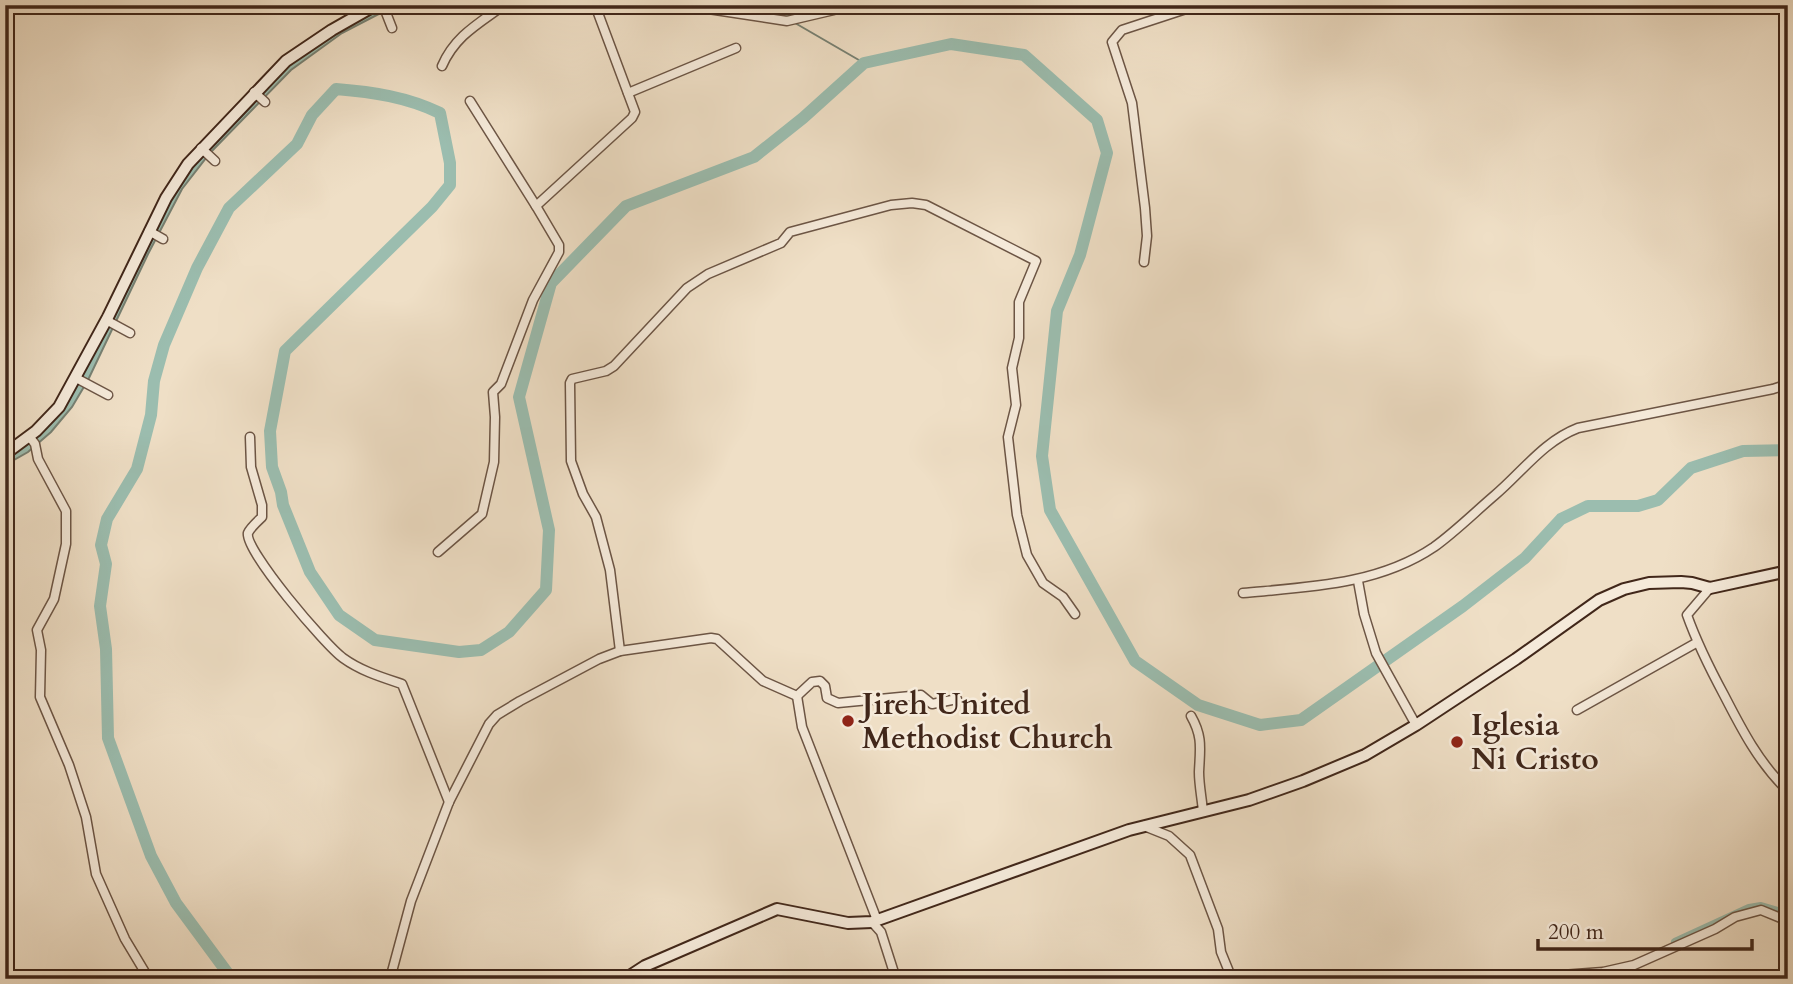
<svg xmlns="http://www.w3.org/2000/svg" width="1793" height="984" font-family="Cardo,serif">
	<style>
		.water { fill: #9bbdaf; stroke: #778173; stroke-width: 2 }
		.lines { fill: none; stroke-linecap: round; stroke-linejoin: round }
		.stream { stroke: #778173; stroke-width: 2 }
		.canal { stroke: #9bbdaf; stroke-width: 8 }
		.river { stroke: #9bbdaf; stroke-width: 12 }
		.street-casing { stroke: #6c5545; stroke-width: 11 }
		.secondary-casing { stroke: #41271a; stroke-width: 14 }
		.street { stroke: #f5eada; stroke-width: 8 }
		.secondary { stroke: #f5eada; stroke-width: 10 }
		.poi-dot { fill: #8f2418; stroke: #f5eada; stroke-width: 2.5 }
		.labels { text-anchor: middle; stroke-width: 5; stroke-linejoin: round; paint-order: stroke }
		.poi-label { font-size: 30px; font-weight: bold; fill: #41271a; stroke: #f5eada; text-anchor: start }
	</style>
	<rect width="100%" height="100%" fill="#efdfc6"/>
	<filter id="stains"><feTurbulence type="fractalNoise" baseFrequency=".00286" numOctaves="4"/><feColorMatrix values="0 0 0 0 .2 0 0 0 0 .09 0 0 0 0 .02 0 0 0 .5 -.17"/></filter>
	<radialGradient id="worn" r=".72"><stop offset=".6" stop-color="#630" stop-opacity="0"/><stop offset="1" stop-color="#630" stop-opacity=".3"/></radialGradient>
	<g class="water">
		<path d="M381,5H396L342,33L291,70L210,153L182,189L148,254L88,380L72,407L51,432L28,452L5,465V457L45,426L179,180L288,63Z"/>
		<path d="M717,5L788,9L811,5H836L786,17Z"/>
	</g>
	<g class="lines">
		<g class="stream">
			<path d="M713,5L743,10"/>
			<path d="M800,8L809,5"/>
			<path d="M795,23L864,63"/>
		</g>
		<path class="canal" d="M1675,942L1749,908L1761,906L1788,914"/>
		<path class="river" d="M232,979L176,903L151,856L108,738L106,649L100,606L106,564L101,545L107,519L137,469L151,415L154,381L164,345L197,268L229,208L297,144L312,115L336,89C373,92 407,97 440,113L450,163V185L432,207L285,351L270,431L272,467L281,492L283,505L310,572L339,615L375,640L459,652L481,650L509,632L546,590L549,530L519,397L551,283L626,206L754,157L803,118L864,63L951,44L1024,55L1097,120L1107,153L1080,255L1057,311L1042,456L1050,510L1135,661L1198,705L1260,725L1301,720L1463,606L1525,558L1561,519L1588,506H1638L1658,500L1691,468L1743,451L1788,450"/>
		<defs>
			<g id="street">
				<path d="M383,5L392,28"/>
				<path d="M682,5L787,21L834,10"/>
				<path d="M442,66C455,36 478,24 504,5"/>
				<path d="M254,92L265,102"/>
				<path d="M628,93L736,48"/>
				<path d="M470,101L536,206L632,118L635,112L595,5"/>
				<path d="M201,148L215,161"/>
				<path d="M149,231L163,239"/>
				<path d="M1144,262L1147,236L1145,208L1132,103L1112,42L1122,30L1186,9L1189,5"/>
				<path d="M106,320L130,333"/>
				<path d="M76,378L108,395"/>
				<path d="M29,436L35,444L38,459L66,511V544L54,599L37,630L41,650L40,697L69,765L86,817L96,874L125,939L149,979"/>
				<path d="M250,437L251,467L262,505V517C258,521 250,528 248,533C244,550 326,646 343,658C361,671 381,677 402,684L449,802"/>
				<path d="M438,552L482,514L494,462L495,417L493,392L501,384L533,300L559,252V245L536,206"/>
				<path d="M1358,581L1364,614L1376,653L1416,725"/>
				<path d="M1710,588L1687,615C1697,643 1710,669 1724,695C1742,730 1759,763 1788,791"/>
				<path d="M1243,593C1308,587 1378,585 1434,547C1455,532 1475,512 1495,495C1522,472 1544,441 1578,428L1773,389L1788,384"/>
				<path d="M620,651L610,570L596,517L583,494L571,461L570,383L572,379L606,371L614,366L687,288L708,274L781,243L790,232L891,205L912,203L926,205L1036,261L1019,302V338L1012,368L1016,405L1008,437L1017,515L1027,555L1043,583L1063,597L1075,614"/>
				<path d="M797,696L802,727L877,920"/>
				<path d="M1577,710L1696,643"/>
				<path d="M1191,716C1203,737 1200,749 1199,772C1199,785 1202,799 1203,812"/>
				<path d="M1144,826L1169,836L1190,855L1218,929L1221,952L1232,979"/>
				<path d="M872,922L881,932L896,979"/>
				<path d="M390,979L411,901L449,802L489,724L497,715L520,701L599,659L620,651L711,638L717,639L763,681L797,696L812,682L820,681L825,686L827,698L838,703L921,695L932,704L957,699"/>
				<path d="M1508,979L1603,972L1634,965L1715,929L1735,917L1761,910L1788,921"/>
			</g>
			<g id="secondary">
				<path d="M5,454L36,431L59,407L108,317L166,198L188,164L286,61L332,30L376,5"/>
				<path d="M625,979L645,966L777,909L848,923L872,922L1129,830L1249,800L1303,781L1365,755L1416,725L1516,659L1599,600L1624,589L1649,583L1681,582L1692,583L1710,588L1788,571"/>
			</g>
		</defs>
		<use href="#street" class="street-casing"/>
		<use href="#secondary" class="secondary-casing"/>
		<use href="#street" class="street"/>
		<use href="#secondary" class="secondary"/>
	</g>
	<g class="poi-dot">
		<circle cx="848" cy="721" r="7"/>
		<circle cx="1457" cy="742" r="7"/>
	</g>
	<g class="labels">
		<g class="poi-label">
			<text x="862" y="714">Jireh United<tspan x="862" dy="34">Methodist Church</tspan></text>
			<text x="1471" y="735">Iglesia<tspan x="1471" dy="34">Ni Cristo</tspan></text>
		</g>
	</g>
	<rect width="1793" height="984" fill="none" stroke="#efdfc6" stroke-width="28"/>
	<rect x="7" y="7" width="1779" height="970" fill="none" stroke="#41271a" stroke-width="3.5"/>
	<rect x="14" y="14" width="1765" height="956" fill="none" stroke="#41271a" stroke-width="2"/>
	<path d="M1538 939v10h214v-10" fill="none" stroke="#41271a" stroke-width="3.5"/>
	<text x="1548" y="939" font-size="21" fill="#41271a" stroke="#f5eada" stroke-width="5" paint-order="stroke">200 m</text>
	<rect width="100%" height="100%" filter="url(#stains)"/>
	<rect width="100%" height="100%" fill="url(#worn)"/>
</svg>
